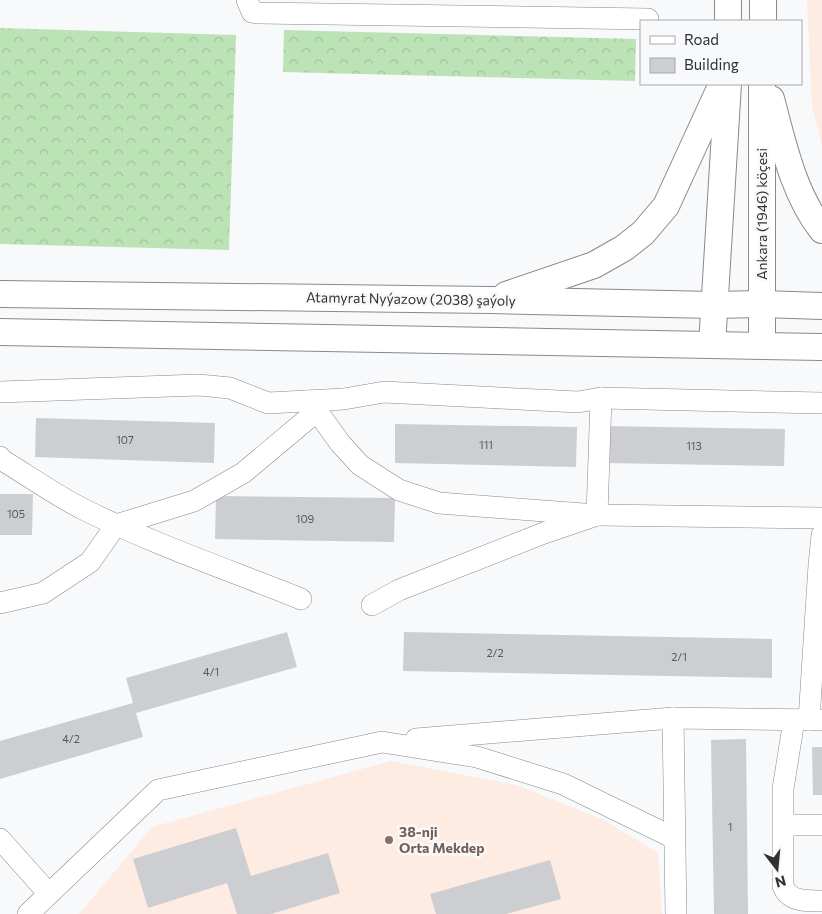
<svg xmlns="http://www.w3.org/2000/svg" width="822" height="914" font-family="Commissioner,sans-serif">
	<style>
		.education { fill: #feebe2 }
		.forest { fill: url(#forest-crowns) }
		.building { fill: #cdced1 }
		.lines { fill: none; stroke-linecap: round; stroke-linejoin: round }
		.minor-casing { stroke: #88898b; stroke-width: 22 }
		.major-casing { stroke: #88898b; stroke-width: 28 }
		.minor { stroke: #fff; stroke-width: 21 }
		.major { stroke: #fff; stroke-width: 26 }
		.education-dot { fill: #8d6e63; stroke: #f8f9fb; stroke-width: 2 }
		.labels { text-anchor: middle; stroke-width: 5; stroke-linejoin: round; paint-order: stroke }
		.number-label { font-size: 11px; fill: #57585a }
		.street-label { font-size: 14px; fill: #303132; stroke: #f8f9fb }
		.education-label { font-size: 14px; font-weight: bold; fill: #785e54; stroke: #f8f9fb; text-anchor: start }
	</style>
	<defs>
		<pattern id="forest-crowns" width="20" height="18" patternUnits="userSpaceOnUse" patternTransform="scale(1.25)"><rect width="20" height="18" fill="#bbe3b5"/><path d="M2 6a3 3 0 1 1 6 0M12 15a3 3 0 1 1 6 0" fill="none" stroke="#a1c39c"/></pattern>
	</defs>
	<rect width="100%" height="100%" fill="#f8f9fb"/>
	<g class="education">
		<path d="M807,0H822V146L812,106Z"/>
		<path d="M391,761L516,785L604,820L658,853L662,914H79L152,827Z"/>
	</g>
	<g class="forest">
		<path d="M0,28L236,35L229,250L0,244Z"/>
		<path d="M284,30L636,39L635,81L283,72Z"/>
	</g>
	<g class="building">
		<path d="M36,418L215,423L214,463L35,457Z"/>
		<path d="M395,424L577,427L576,467L395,463Z"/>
		<path d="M604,426L785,429L784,466L604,463Z"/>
		<path d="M0,494H33L32,535H0Z"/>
		<path d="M216,496L395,498L394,542L215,539Z"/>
		<path d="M287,632L297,667L136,713L143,737L0,779V741L133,703L126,678Z"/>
		<path d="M404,632L772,639V678L403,671Z"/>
		<path d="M746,739L748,914H714L711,740Z"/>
		<path d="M812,747H822V795H813Z"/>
		<path d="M236,828L251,876L328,853L340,893L271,914H237L227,883L148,908L133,859Z"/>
		<path d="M550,860L561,899L506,914H436L430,894Z"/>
	</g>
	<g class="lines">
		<defs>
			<g id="minor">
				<path d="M247,0L252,12L259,13L648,19"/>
				<path d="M0,392L199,385L230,388L268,403L344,399L384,392L578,402L601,398L822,403"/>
				<path d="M307,401L317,411L340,443L360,465L399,490L439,503L597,515L822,518"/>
				<path d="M0,457L2,460C29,476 55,495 83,509C153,544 229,570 301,599"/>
				<path d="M0,603L43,593L90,562L116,525L194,501L243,473L317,411"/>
				<path d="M372,605L399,590L544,533L597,515L601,398"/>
				<path d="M673,718L676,914"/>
				<path d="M794,720L783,789V886C789,902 806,901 822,901"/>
				<path d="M809,720L819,565L822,535"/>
				<path d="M416,739L673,718L822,720"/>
				<path d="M784,825H822"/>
				<path d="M0,839L49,894"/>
				<path d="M28,914L158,790L382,742L477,757L563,784L674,838"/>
			</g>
			<g id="major">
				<path d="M728,0V21"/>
				<path d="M763,21V0"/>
				<path d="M771,99C783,143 793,193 822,230"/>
				<path d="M0,294L490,300L713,305L761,304L822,306"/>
				<path d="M506,295L594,265L624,248L643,233L666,206L722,84"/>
				<path d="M0,332L822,347"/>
				<path d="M712,345L728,84"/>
				<path d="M762,345V84"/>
			</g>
		</defs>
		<use href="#minor" class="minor-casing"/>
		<use href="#major" class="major-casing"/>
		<use href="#minor" class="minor"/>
		<use href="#major" class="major"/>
	</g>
	<circle class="education-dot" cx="389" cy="840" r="5"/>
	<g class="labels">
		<g class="number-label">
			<text x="125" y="444">107</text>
			<text x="486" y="449">111</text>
			<text x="694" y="450">113</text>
			<text x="16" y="518">105</text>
			<text x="305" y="523">109</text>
			<text x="495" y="657">2/2</text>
			<text x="679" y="661">2/1</text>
			<text x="211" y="676">4/1</text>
			<text x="71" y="743">4/2</text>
			<text x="730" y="831">1</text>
		</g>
		<g class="street-label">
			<text transform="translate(762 214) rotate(-90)" y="5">Ankara (1946) köçesi</text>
			<text transform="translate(411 299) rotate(1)" y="5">Atamyrat Nyýazow (2038) şaýoly</text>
		</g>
		<g class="education-label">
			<text x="399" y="837">38-nji<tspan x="399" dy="16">Orta Mekdep</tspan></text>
		</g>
	</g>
	<rect x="640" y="20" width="162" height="65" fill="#f8f9fb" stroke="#a8a9ab"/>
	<rect x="650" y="36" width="25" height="8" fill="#ffffff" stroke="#a8a9ab"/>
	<text x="684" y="45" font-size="15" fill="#303132">Road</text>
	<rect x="650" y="58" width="25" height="15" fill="#cdced1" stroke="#a8a9ab"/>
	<text x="684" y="70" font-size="15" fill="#303132">Building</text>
	<g transform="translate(777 869) rotate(164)" stroke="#f8f9fb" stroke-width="4" paint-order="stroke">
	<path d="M0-4L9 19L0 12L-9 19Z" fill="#303132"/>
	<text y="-8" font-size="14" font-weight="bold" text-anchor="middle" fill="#303132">N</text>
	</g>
</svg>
